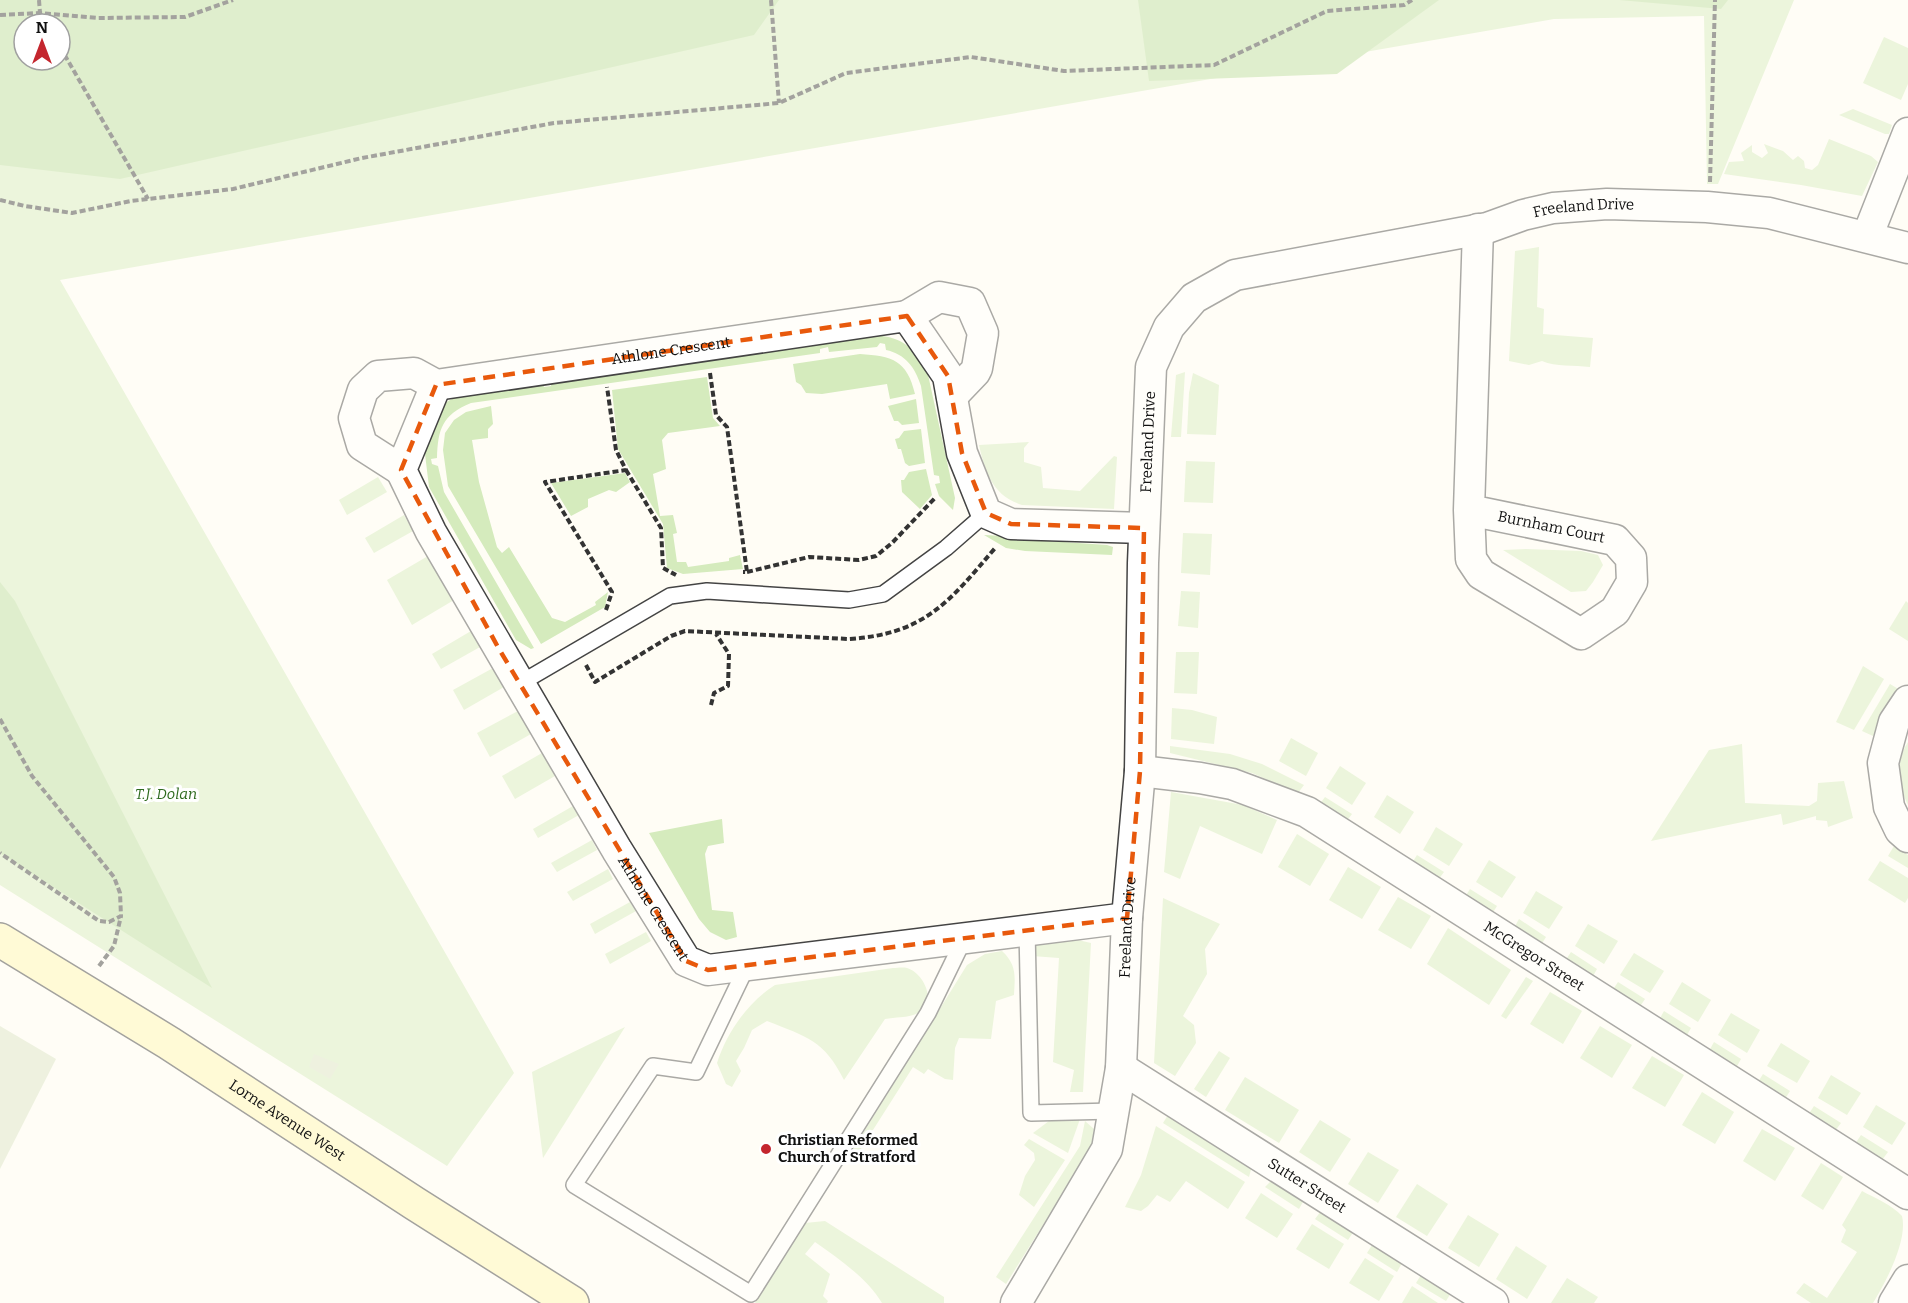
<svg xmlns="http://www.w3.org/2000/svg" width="1908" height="1303" font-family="Bitter,serif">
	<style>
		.green { fill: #d5ebbd; fill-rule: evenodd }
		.forest { fill: #b9dc9c; fill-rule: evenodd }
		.cemetery { fill: #d9e3c4 }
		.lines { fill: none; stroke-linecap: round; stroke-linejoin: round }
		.lane-casing { stroke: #444; stroke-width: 18 }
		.street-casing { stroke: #444; stroke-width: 33 }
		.secondary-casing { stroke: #333; stroke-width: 36 }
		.path { stroke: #333; stroke-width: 4; stroke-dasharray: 6 3; stroke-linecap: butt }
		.lane { stroke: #fff; stroke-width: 15 }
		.street { stroke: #fff; stroke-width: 30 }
		.secondary { stroke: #fff6b0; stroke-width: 33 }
		.marked { fill: none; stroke: #e8590c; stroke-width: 4.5; stroke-dasharray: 12 8; stroke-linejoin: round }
		.poi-dot { fill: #c4262e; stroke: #fff; stroke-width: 2 }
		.labels { text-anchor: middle; stroke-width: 6; stroke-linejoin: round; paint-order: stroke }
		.street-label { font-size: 15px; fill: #111; stroke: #fff }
		.park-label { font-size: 15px; font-style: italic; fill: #2f6b1f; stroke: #fff }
		.poi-label { font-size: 15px; font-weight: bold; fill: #111; stroke: #fff; text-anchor: start }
	</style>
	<rect width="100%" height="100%" fill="#fffdf5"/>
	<g class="green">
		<path d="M0,0H1794L1718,184H1707L1704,16L1554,19L60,280L514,1073L447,1166L0,885ZM24,24H60V60H24Z"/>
		<path d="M1884,37L1908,48V84L1901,100L1863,83Z"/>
		<path d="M1853,109L1892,125L1889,134H1885L1839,115Z"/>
		<path d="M1829,139L1871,156L1878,162L1862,196L1801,185L1724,174L1729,162L1744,161L1741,153L1752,145V152L1762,158L1768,153L1764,144L1783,151L1793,160L1798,156L1804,161L1805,168L1812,170L1818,165Z"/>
		<path d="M1539,247L1537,307L1544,309L1543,334L1593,338L1590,367C1574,365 1556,367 1542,361L1529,365L1509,361L1515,251Z"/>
		<path d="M876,335C903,338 913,347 927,370L955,498L953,510L939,496L935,484L940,483L939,476L934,475L921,386C915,367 905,354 886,350L885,344L880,343L877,347L829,352L828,347L820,349V353L471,403C442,415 438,429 437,458L431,459L432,464L438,466L444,492L534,648L531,649L516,640L429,487L425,454L426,437L436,411L448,401L460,395L543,382L544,387L551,386V382Z"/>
		<path d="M860,354C892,356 907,360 915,394L890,399L887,384L822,394L806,393L801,385L796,382L793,364Z"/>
		<path d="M1185,372L1181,437H1171L1176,375Z"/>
		<path d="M1193,373L1219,385L1216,435L1187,434L1189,393Z"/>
		<path d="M707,377L713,418L720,426L668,433L662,440L666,469L653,474L660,516L673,515L677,533L673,534L677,562H686L688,567L729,561V558L740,555L743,569L683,574L667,568L663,524L618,449L612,390Z"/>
		<path d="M916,399L919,423L902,425L898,421H894L888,406Z"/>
		<path d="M491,406L493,424L488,429V438L472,440L479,482L497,547L502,553L509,547L552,618L565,622L596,605L595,602L608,592L605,607L541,644L448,486L443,450L445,433L454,420L466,412Z"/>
		<path d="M921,429L925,463L909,466L905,463L901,449H898L895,439L899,438L904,431Z"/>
		<path d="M1029,442L1024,448V462L1041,467L1043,488L1080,491L1114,456L1117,457L1114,509L1022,505C993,496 985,472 979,445Z"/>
		<path d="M1186,461L1215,462L1213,503L1184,502Z"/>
		<path d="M926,469L932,495L920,509L902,492L901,480H904L909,472Z"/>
		<path d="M625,473L630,482L616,492L609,490L588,499V507L571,516L551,483Z"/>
		<path d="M378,477L387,492L347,515L339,500Z"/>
		<path d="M404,515L413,531L374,553L365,538Z"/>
		<path d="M1183,533L1212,534L1210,575L1181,573Z"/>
		<path d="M984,535L1004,536L1019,539L1107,545L1113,547L1112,555L1025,551L1006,548Z"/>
		<path d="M1526,549L1581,551L1598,555L1603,565L1593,582L1586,591L1571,592L1503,550Z"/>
		<path d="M428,556L454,600L412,625L387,580Z"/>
		<path d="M1181,591L1200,592L1198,628L1178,626Z"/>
		<path d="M1906,601L1908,603V641L1889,629Z"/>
		<path d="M471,631L480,647L441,669L432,654Z"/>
		<path d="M1176,652H1199L1197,694L1174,693Z"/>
		<path d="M1863,666L1884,679L1854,730L1836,722Z"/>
		<path d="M493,668L504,687L464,710L453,690Z"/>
		<path d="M1890,684L1900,690L1873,736L1862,731Z"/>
		<path d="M1172,708L1192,710L1217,717L1214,744L1171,739Z"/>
		<path d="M518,711L531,734L490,757L477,733Z"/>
		<path d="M1291,738L1318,753L1306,776L1279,761Z"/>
		<path d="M1908,742V805C1898,785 1895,762 1908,742Z"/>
		<path d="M1742,744L1745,803L1809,806L1817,801L1818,783L1844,781L1853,818L1828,827L1827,821L1816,820V816L1783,825L1781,814L1651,841L1709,750Z"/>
		<path d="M1170,746L1230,754L1262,764L1304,785L1298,793L1252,773L1170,753Z"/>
		<path d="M542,753L555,776L515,799L502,776Z"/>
		<path d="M1340,766L1366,783L1352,805L1326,788Z"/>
		<path d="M1171,792L1243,805L1277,820L1262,854L1200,826L1180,879L1164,872Z"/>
		<path d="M1387,795L1414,812L1400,834L1374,817Z"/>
		<path d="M1325,797L1352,814L1346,822L1319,805Z"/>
		<path d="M573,806L579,815L538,838L533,829Z"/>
		<path d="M722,819L724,843L708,846L705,854L712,910L733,912L737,937L726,940L710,932L699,919L649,833Z"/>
		<path d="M1436,827L1463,844L1449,866L1423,850Z"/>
		<path d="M1297,834L1329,854L1310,886L1278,867Z"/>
		<path d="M592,840L597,850L557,872L551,863Z"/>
		<path d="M1894,846L1908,855V868L1888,856Z"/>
		<path d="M1417,855L1444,872L1438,880L1412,863Z"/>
		<path d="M1489,860L1516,877L1502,898L1476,882Z"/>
		<path d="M1880,861L1908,878V898L1905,903L1868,880Z"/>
		<path d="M1348,867L1381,887L1362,919L1329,900Z"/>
		<path d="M608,869L613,879L573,901L567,892Z"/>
		<path d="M1470,889L1497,906L1492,914L1465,897Z"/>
		<path d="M1536,891L1563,907L1549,929L1523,913Z"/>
		<path d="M1398,897L1431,916L1411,949L1378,930Z"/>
		<path d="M1163,898L1220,924L1205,949L1207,974L1183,1016L1194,1025L1196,1043L1175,1076L1154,1063Z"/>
		<path d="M630,902L636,911L595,934L590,924Z"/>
		<path d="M1519,919L1546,937L1541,945L1514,928Z"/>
		<path d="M1588,924L1618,941L1604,964L1575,946Z"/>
		<path d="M1448,928L1511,970L1489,1005L1427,964Z"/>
		<path d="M646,932L651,941L610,964L605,954Z"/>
		<path d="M1078,940L1091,943L1083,1092H1070L1074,1070L1053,1062L1059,958L1032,956L1033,948L1038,945Z"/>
		<path d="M1002,951C1017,965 1015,976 1014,995L996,1001L991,1039L959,1038L955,1048L953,1080L945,1079L928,1069L924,1074L913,1067L852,1163L847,1159L967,965L985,954Z"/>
		<path d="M1571,952L1597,969L1592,978L1565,961Z"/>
		<path d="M1634,953L1664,971L1650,993L1620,975Z"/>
		<path d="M893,968C897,968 903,967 907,968C924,973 938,1003 918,1013C909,1018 895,1017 885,1019L844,1080C824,1040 807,1037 767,1021L752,1030L744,1048L736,1061L741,1071L732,1087L726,1084L717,1063C727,1032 748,1002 775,985Z"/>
		<path d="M1526,977L1533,981L1506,1019L1501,1016Z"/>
		<path d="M1618,982L1645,999L1639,1008L1612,991Z"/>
		<path d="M1682,982L1711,1000L1698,1022L1669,1004Z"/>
		<path d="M1550,992L1582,1011L1563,1044L1530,1024Z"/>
		<path d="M1664,1011L1691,1028L1686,1037L1659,1020Z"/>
		<path d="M1731,1013L1760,1030L1747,1053L1718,1035Z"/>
		<path d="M1600,1026L1632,1045L1612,1078L1580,1058Z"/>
		<path d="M625,1027L543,1158L532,1072Z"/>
		<path d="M1714,1042L1741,1059L1736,1068L1709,1051Z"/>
		<path d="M1781,1043L1810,1061L1797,1083L1767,1066Z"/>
		<path d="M1219,1051L1230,1058L1206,1097L1194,1089Z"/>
		<path d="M1652,1056L1684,1075L1665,1107L1632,1088Z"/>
		<path d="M1763,1074L1790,1091L1785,1099L1758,1082Z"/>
		<path d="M1831,1075L1861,1093L1847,1115L1818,1098Z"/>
		<path d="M1245,1077L1299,1110L1279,1143L1225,1110Z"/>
		<path d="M1702,1092L1734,1112L1715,1144L1682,1125Z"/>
		<path d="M1876,1105L1906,1123L1892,1145L1863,1127Z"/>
		<path d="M1814,1106L1841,1123L1835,1131L1808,1115Z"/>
		<path d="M1168,1115L1252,1166L1249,1177L1163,1123Z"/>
		<path d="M1053,1118L1080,1119L1068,1153L1033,1133Z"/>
		<path d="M1320,1120L1351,1139L1330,1172L1299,1152Z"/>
		<path d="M1085,1121L1094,1129L1091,1147L1075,1174L1006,1284L996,1277L1080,1146Z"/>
		<path d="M1156,1126L1245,1182L1228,1209L1186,1181L1170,1202L1157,1195L1148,1206L1141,1211L1125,1207L1141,1175Z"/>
		<path d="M1762,1129L1795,1148L1775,1181L1743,1161Z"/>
		<path d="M1861,1135L1888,1152L1882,1160L1855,1144Z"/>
		<path d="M1029,1139L1065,1160L1034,1207L1019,1195L1025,1176L1035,1160L1034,1153L1024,1145Z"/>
		<path d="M1368,1152L1399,1170L1378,1203L1348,1184Z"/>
		<path d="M1821,1163L1843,1177L1823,1210L1801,1196Z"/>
		<path d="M1272,1180L1304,1200L1299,1209L1265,1187Z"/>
		<path d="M1417,1184L1448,1204L1427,1236L1396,1217Z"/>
		<path d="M1862,1191C1875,1198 1892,1205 1902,1216C1908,1240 1886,1282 1873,1303H1811L1796,1293L1804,1283L1827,1298L1857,1252L1841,1242L1846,1230L1842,1225Z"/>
		<path d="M1261,1193L1293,1214L1277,1238L1245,1218Z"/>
		<path d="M1321,1211L1354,1231L1348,1240L1315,1219Z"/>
		<path d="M1468,1215L1499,1234L1479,1267L1448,1248Z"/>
		<path d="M825,1221L944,1297V1303H882C867,1278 839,1259 815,1242L805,1254L830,1274L823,1296L828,1301L827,1303H755L805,1223Z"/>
		<path d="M1312,1224L1344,1244L1329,1269L1296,1249Z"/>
		<path d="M1372,1245L1402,1263L1397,1272L1367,1253Z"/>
		<path d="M1516,1246L1547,1266L1527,1299L1496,1279Z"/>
		<path d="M1365,1258L1394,1276L1379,1301L1349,1283Z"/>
		<path d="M1421,1275L1451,1293L1446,1301L1416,1283Z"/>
		<path d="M1567,1278L1598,1297L1594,1303H1551Z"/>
		<path d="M1412,1286L1438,1303H1402Z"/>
	</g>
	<g class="forest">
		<path d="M0,0H779L754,35L120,179L0,165ZM24,24H60V60H24Z"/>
		<path d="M1138,0H1439L1337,74L1149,81Z"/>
		<path d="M1619,0H1728L1721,9Z"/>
		<path d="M0,582L15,601L212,988L0,853Z"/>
	</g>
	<g class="cemetery">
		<path d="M0,1026L56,1059L0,1169Z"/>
		<path d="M314,1054L339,1064L330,1079L309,1067Z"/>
	</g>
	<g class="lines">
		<defs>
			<g id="lane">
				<path d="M519,684L670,596L707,591L849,600L883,594L946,548L986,513"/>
				<path d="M1027,930L1031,1113L1113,1111"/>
				<path d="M747,966L696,1072L653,1066L574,1185L751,1294L928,1013L964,939"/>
			</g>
			<g id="street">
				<path d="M1867,237L1908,133"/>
				<path d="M907,316L939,297L970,303L983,333L977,368L975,372L952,396"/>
				<path id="s1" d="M436,385L401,470L431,532L617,850L686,961L708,970L1127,918"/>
				<path id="s2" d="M401,470L362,445L354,418L363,390L378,376L414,373L436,385L907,316L948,376L962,453L986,513L1011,524L1144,528"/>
				<path id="s3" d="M1469,510L1615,540L1631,558L1632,582L1615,611L1581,634L1481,574L1471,559L1469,510L1478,229"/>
				<path d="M1908,701L1894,722L1883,763L1889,807L1900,830L1908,837"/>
				<path id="s4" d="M1140,771L1200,778L1232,784L1307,812L1908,1194"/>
				<path id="s5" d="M1121,1068L1493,1303"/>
				<path id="s6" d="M1016,1303L1107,1149L1121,1068L1127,918L1140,771L1143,563L1151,367L1169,327L1194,298L1235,275L1487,228L1523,215L1553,208L1607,204L1707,207L1769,213L1908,248"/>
				<path d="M1894,1303L1908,1280"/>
			</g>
			<g id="secondary">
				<path id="s7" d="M0,940L169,1043L414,1203L572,1303"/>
			</g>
		</defs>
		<use href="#lane" class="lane-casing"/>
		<use href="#street" class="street-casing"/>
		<use href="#secondary" class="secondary-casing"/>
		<g class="path">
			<path d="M39,0L40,13L47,24"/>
			<path d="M771,0L779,103"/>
			<path d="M0,15L40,13L98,18L185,17L233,0"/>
			<path d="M60,47L148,199"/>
			<path d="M1710,182L1715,0"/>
			<path d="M0,200L25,206L72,213L131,201L233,189L362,158L554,123L779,103L846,73L971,57L1064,71L1214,65L1327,11L1404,5L1412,0"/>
			<path d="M710,373L716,415L727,427L747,572H743"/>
			<path d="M626,470L661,528L663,568L676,575"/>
			<path d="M747,572L809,557L859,560L876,556L892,543L936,497"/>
			<path d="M606,610L612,592L545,482L626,470L616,450L607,387"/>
			<path d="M586,665L595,682L671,636L685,631L849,639C925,634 949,602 996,547"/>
			<path d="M711,705L714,693L728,686L729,654L716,634"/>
			<path d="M0,719L32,776L114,877L120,893L121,916L109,922L99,921L0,853"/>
			<path d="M99,966L114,946L121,916"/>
		</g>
		<use href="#lane" class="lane"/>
		<use href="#street" class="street"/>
		<use href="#secondary" class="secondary"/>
	</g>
	<path d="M0 0H1908V1303H0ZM907,316L948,376L962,453L986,513L1011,524L1144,528L1140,771L1127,918L708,970L686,961L499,649L401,470L436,385Z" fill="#fffdf5" fill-opacity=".55" fill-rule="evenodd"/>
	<path class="marked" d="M907,316L948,376L962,453L986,513L1011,524L1144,528L1140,771L1127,918L708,970L686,961L499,649L401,470L436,385Z"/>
	<circle class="poi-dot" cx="766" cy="1149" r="6"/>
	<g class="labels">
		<g class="street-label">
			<text dy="5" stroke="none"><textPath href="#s6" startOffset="1448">Freeland Drive</textPath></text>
			<text dy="5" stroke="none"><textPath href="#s2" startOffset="423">Athlone Crescent</textPath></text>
			<text dy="5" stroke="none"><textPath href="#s6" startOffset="888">Freeland Drive</textPath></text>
			<text dy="5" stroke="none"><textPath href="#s3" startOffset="84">Burnham Court</textPath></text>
			<text dy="5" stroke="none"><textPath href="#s1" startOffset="598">Athlone Crescent</textPath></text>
			<text dy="5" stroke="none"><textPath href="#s6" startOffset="402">Freeland Drive</textPath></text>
			<text dy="5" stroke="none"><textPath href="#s4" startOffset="442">McGregor Street</textPath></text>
			<text dy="5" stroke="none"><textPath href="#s7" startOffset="339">Lorne Avenue West</textPath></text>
			<text dy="5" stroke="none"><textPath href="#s5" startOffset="220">Sutter Street</textPath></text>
		</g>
		<g class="park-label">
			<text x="166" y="799">T.J. Dolan</text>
		</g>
		<g class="poi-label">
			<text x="778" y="1145">Christian Reformed<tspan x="778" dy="17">Church of Stratford</tspan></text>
		</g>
	</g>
	<g transform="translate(42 42)"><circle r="28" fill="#ffffff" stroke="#a0a0a0" stroke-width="1.5"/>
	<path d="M0-4.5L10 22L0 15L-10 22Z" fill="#c4262e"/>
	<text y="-9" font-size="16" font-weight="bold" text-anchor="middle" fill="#111111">N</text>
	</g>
</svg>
